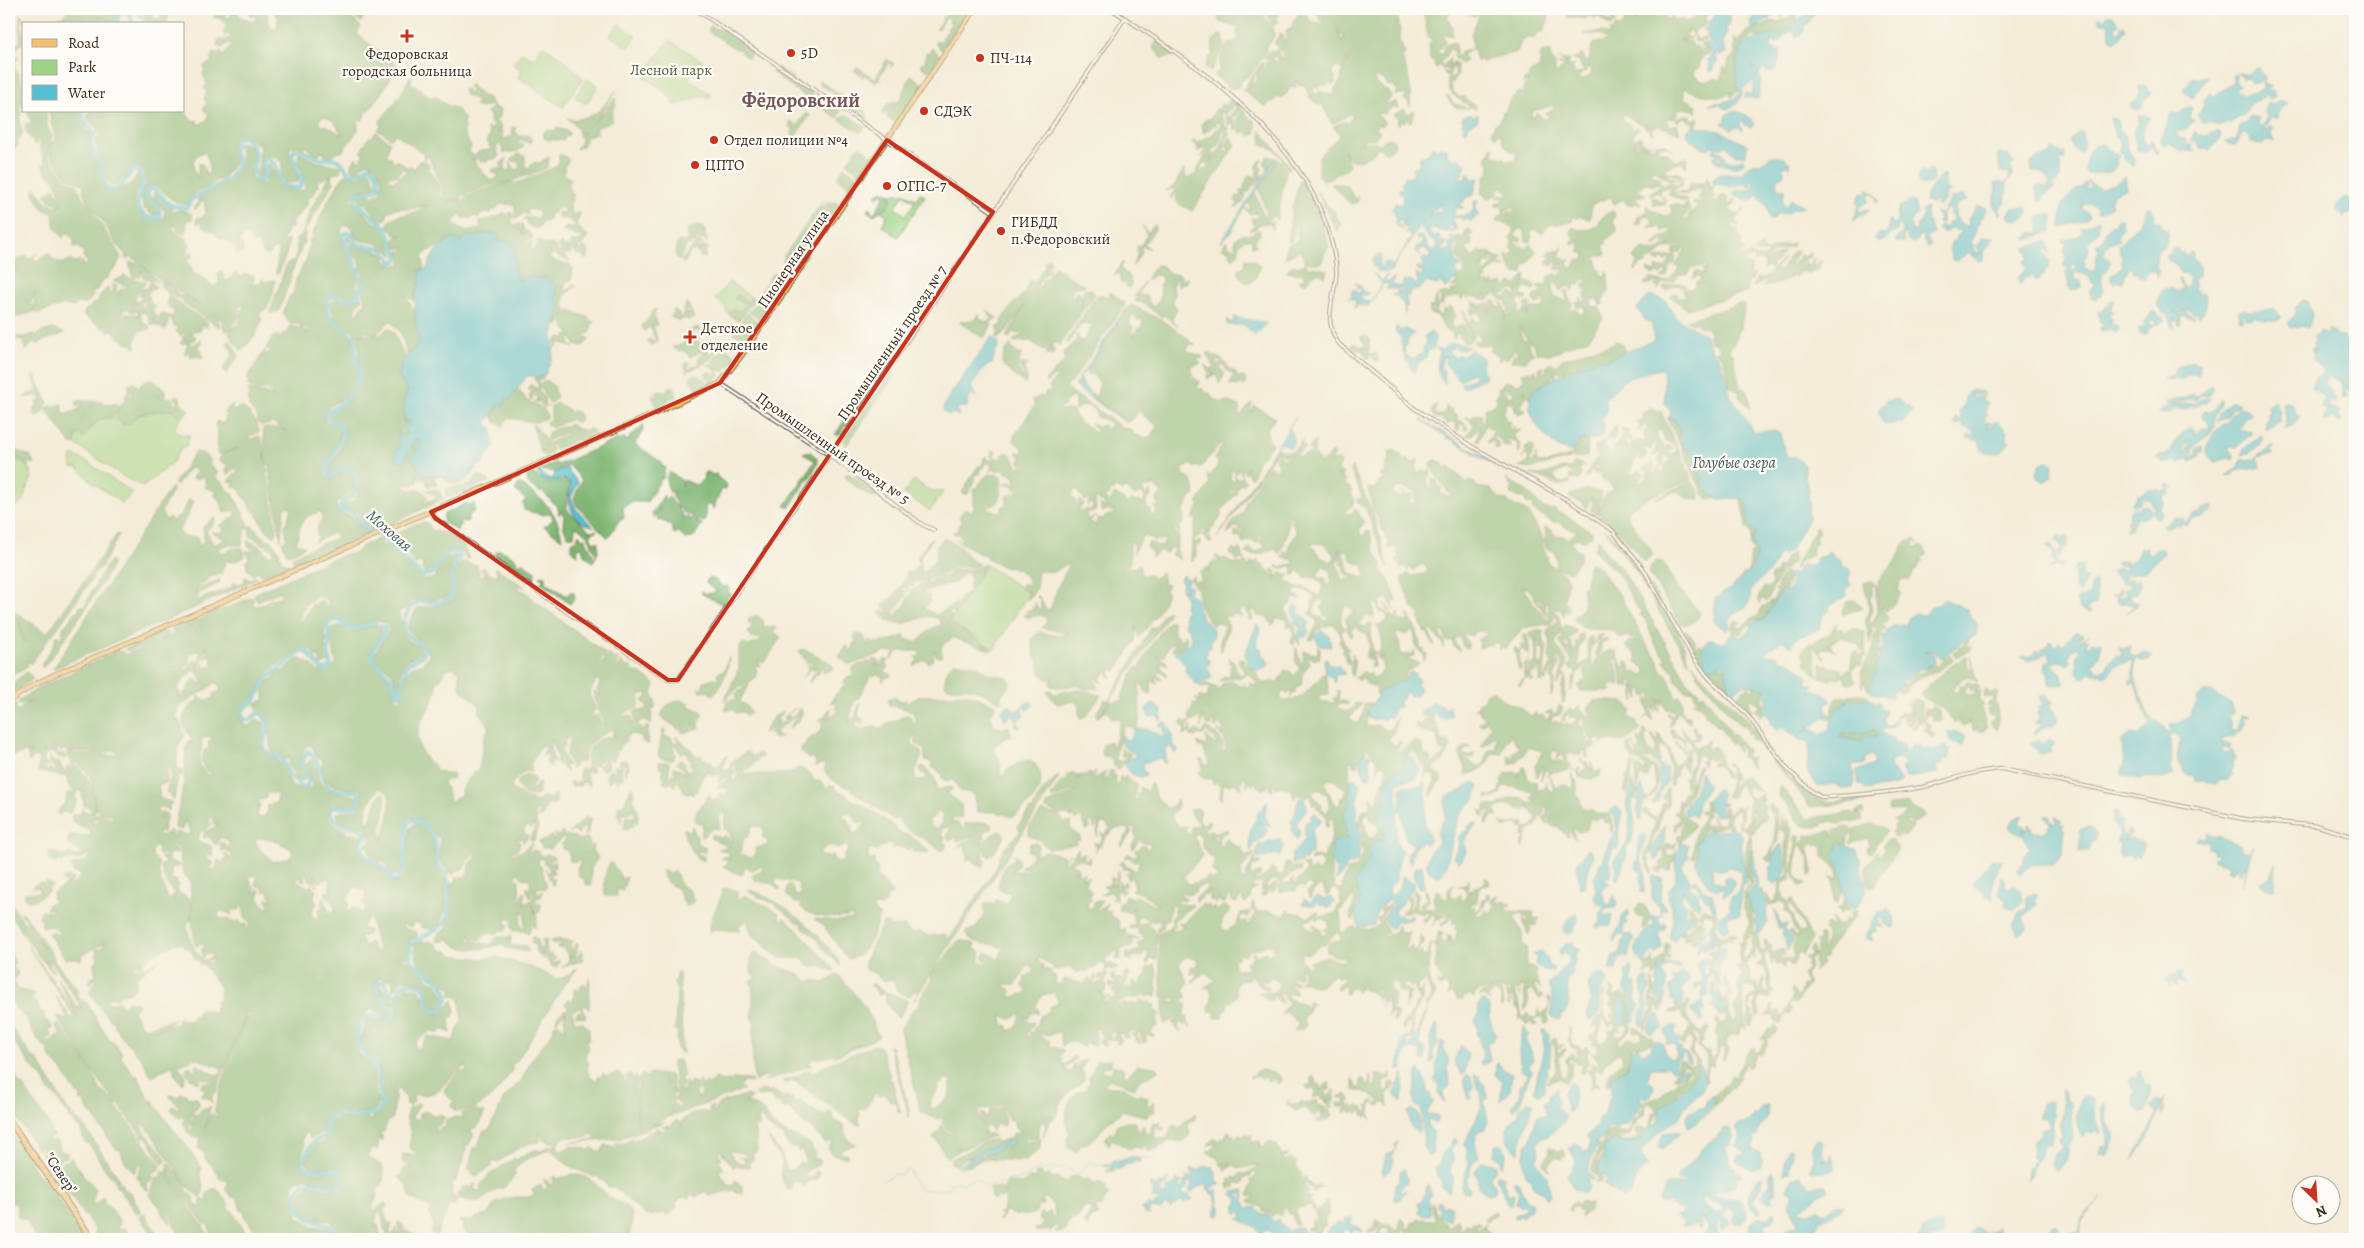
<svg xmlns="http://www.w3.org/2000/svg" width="2364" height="1248" font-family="Alegreya,serif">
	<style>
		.green { fill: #9dd384; stroke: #6c7e51; fill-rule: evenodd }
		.forest { fill: #7eb572; stroke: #5c7048; fill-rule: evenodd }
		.water { fill: #54bfd0; stroke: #487477; fill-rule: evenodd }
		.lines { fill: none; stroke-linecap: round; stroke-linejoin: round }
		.stream { stroke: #54bfd0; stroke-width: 1 }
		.river { stroke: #54bfd0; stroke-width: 4.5 }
		.minor-casing { stroke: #57473a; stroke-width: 4.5 }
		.major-casing { stroke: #57473a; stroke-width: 5.5 }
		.highway-casing { stroke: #57473a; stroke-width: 7 }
		.minor { stroke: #fff; stroke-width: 2.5 }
		.major { stroke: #f6c06b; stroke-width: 4 }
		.highway { stroke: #f6c06b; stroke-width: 5 }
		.marked { fill: none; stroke: #c8321e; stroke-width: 4; stroke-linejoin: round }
		.poi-dot { fill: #c8321e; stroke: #fdfcf7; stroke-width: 2 }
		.labels { text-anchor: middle; stroke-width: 4.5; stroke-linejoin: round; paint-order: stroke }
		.poi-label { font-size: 15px; fill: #3b2a1e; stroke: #fdfcf7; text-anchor: start }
		.park-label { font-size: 15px; fill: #585d3d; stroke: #fdfcf7 }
		.street-label { font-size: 15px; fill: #3b2a1e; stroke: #fdfcf7 }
		.water-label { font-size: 16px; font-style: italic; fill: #445e5c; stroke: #fdfcf7 }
		.district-label { font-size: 20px; font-weight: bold; fill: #785559; stroke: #fdfcf7 }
	</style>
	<rect width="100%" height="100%" fill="#fdfcf7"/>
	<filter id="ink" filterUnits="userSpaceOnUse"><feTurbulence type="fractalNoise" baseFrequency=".02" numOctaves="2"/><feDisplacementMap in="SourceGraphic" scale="10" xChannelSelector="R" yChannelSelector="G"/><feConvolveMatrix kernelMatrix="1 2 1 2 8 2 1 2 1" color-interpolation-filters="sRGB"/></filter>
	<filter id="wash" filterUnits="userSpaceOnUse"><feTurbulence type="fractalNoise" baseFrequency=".0096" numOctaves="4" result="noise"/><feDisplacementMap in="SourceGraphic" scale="20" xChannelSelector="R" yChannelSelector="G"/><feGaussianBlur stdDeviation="1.12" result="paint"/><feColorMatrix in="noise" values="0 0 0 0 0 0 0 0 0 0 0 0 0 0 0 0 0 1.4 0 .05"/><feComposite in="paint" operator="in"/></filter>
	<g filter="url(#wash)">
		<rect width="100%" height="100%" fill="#f4ecd8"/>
		<g class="green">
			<path d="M618,24L637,36L629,48L610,36Z"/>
			<path d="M669,40L703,61L688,78L711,95L710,97H700L674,105C670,92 653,84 643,76Z"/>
			<path d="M542,45L563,59L583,78L563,107L518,77L522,70L513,64L522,52L533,59Z"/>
			<path d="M587,79L598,86L586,104L575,97Z"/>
			<path d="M920,193L925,196L898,237L882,226L887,215L881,211L892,200L890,194H905L916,199ZM904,194L915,202L906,215L895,208Z"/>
			<path d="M729,282L754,299L742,317L729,311L727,313L725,307L715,299Z"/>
			<path d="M164,409L178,413L181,419L174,429L180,434L190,435L186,446L181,448L173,462L143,487L124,477L75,444L76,435L85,434L102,418H114L124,425L130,424C140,410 150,414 164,409Z"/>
			<path d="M14,452L30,471L32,478L26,490L24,500L9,513V455L10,460Z"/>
			<path d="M73,455L86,461L133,493L122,504C113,495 104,491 94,484C88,479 83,472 76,467L72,468L71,458Z"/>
			<path d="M914,480L929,490L943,492L930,511L903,493Z"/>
			<path d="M986,565L1029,593L994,649L950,622Z"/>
		</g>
		<g class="forest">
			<path d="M69,9H102L98,15L100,16L104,14V9H119L115,24H49L58,19L59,16L66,18L63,15Z"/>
			<path d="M140,9H152L153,17L159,21L163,9H173L172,12L169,10L167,24H147L146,15Z"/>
			<path d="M227,9L239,10L238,15L247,20L256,21V17L250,15V11L266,9L270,26L273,28H277L278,17L275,14L276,11L280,13L282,9H367L361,22L354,17L353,12L348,10L351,17L361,27L357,34L398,66C389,80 380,96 369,111L366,107V114L362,121L360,119L358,121V130L341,153L338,151L330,157L325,156L323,151L320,152L319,156L311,152L307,146L303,149L297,146L290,147C286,161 298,169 299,182L285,183L281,179L282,163C277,158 270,153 262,157V177H258L256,172L259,166L260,146L245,135L237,134C229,143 231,151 237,160L222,180H217C209,190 191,190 187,204C172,205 167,192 155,186H148L144,193L158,210V215L154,216L143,208L141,193L146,184V175L137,166H131L118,185L111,186C105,179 98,151 95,141L99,136L98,130L87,118L88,112L184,110L192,121L197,120L198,125L207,120L209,115L203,109L207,103L204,98L207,92L204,88L207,84L203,74L205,69L204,66L211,62L213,53L222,52V57L232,46L229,43L222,48L217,46L218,40H226L231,37L229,34L225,36L223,32L227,25L221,19L213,17L224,11L226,17L231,18V13ZM324,116L334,121L342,135L326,125L322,126L319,123L320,118ZM205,152L209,162V174L206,175L204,166L200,163L198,166V178C191,168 190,155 205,152Z"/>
			<path d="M949,9H952L953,14H956L955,9L972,10L942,51L934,42L937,45L936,41H943L942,36L944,39L945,33L949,32L947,29L952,23L949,22L950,18L947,17L942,22L938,30L936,29Z"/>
			<path d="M1221,9H1251L1257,13L1256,15H1263L1271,26L1269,29H1274C1276,36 1270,45 1264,48L1267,50L1251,74L1241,81L1239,87L1231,89L1213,75L1219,72L1220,60L1225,47H1230L1228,43L1234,42L1239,37L1237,34L1238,28L1220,22L1218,17Z"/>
			<path d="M1253,9H1271L1270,11L1277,12L1278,16L1274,19L1279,21L1278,23H1275L1273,27L1268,15Z"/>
			<path d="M1310,9H1327L1341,39L1344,40L1343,34L1341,36L1329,9H1396L1399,24L1395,23L1400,28L1399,40L1405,53L1402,58C1410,78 1411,86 1410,107L1408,101L1404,100L1406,94L1394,95L1398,91L1393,85L1388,86L1384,80L1375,76L1376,83L1390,93L1391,98L1386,102L1387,105L1396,101L1398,108L1392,107L1385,114L1375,113L1385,122L1382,126L1378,125L1376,129L1380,132L1373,140L1368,138L1360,143L1372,142L1380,145L1384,140L1390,138L1394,141L1395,146L1387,153L1378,147C1372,156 1359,164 1348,158L1343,149L1349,164L1347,168L1323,182L1319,176V156L1340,135L1333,126L1345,121L1346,125L1353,116L1350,114L1332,124L1321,102L1319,106L1309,97V94L1315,93L1319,96V91L1335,96L1334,91L1342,78L1341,74L1349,59L1347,57L1346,65L1342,70L1336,66L1332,72L1335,77V83L1332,85L1329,82L1327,85H1320L1319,88L1315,87L1313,91L1308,93L1304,84L1299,86L1295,80L1296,88L1292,87L1282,98L1276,97L1274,102H1270L1266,107L1247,94V91H1243V89L1262,62L1263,67L1255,74L1249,88L1251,89V85L1257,81V74L1265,67V63L1269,61L1264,57L1269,51L1273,50L1274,61L1280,63L1275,56V50L1277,49L1281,60L1284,55L1274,43L1280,33L1284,35L1282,39L1285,41L1287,38L1286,30L1292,27L1298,28L1297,25H1292L1298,14L1307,15L1311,23L1325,24L1315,12L1324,17L1325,15Z"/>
			<path d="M1423,9H1449L1451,12L1447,17L1452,27V36L1443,34L1445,42L1437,52L1442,55L1444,46L1452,42L1456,44V53H1453V49L1449,50L1444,59L1440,62L1442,67L1450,58L1449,69L1446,70V66L1443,70L1438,64L1437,68L1434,67L1435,62L1430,60L1429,44L1433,40L1428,37Z"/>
			<path d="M1466,9H1542L1538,15L1545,14L1549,16L1544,31L1538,33L1535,38H1528L1526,35L1525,40L1521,41L1517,52L1489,59L1483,63L1481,59L1477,62L1474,49L1462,54L1466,61L1461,64L1452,56H1458L1461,52L1472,49L1471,34L1479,15L1476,14L1474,17L1469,11L1468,15Z"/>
			<path d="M1572,9L1576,10L1582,17L1585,15L1579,9H1584V13L1592,11L1595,13H1603L1601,9H1604V12L1608,14L1606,18L1602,16V18L1609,21H1616L1615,24L1610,26L1600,18V16L1596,18L1589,16L1585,19L1567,17L1569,14H1577Z"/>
			<path d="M1611,9L1631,14L1635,13L1631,9L1637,11L1669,9L1665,18L1669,20L1672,14V20L1681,19L1685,22L1697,17L1691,14L1695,9H1703L1702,13L1707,14L1704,21H1708L1703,27L1697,28L1693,34L1699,40L1704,37L1707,40L1696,42L1689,29L1687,34L1684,36L1691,38L1679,40L1689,41L1695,47L1697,46L1700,49L1699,54L1703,49L1700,46L1702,43L1710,53L1702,57L1699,68L1695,69L1693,73L1698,79L1706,82L1715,78L1722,80L1724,79L1721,77L1724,66L1726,72L1729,60L1735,54L1734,37L1737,42L1747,31L1765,25L1769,21L1780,22L1791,17L1792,12L1798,10V12L1794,14L1798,17L1794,22L1790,23L1789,30L1780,36C1769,35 1760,40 1751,35L1750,40H1746C1735,51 1735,75 1738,91L1731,97L1730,96L1732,92L1718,98L1717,96C1709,97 1689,92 1684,87V98L1697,105L1696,113L1695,110L1682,108L1676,111L1679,114L1670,116L1679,118L1684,114L1687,116L1690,114L1692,119L1696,120L1697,117L1699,119L1696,126L1684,117L1678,122L1675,118L1667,119L1666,120L1669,126L1677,124L1680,133L1656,125V127H1651L1653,135L1645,123L1647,130L1643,124L1635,122L1625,114L1622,115L1624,122L1629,124L1633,130L1637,127L1639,129L1634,132L1633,137L1635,140L1640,136L1644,144H1652L1644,146L1634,143V146L1654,147L1656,143L1666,144L1672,150L1666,146H1658L1656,149L1668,153L1675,161L1687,157L1686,167L1682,162L1665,168L1671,174L1676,172L1685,177L1658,172L1665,174L1668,177L1684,180L1667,179L1655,170H1650L1651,174L1662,179H1658V181L1664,184L1672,182L1678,186L1681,182L1683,184L1673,190L1677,195L1688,200L1683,201L1669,195L1668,192L1672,191L1670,188L1661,189L1659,192L1665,198V205L1652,204L1654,201L1651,199L1654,197L1663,203L1664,198L1656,191L1651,195V193L1661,184L1657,183L1652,186L1648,183L1643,184L1638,190L1646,195L1635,197L1641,203L1627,205L1624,199L1614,204L1611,197L1592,204L1590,219H1586V215L1583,218L1581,216L1577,218L1573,216L1572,222L1550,225L1542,233L1534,229L1531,232L1532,237L1530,242L1526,241L1525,233L1521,229H1518L1515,235L1522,239L1519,242L1515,239V243L1525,248L1530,244L1536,251L1527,264H1524L1523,273L1515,274L1509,266L1506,254L1511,257L1513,252L1519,255L1516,251L1511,249L1512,241L1509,237H1512L1513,228L1502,221L1498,223L1496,220L1503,213L1517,211L1512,207L1503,212V207L1496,206V204L1504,200L1503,197L1496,198L1502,194L1506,196L1509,193L1502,187L1495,191L1499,193L1488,199L1481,193L1486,174L1489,176L1490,163L1486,160L1492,146L1494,149L1493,156L1505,158L1507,161L1516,159L1517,153C1507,150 1503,147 1501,135L1499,134L1495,137L1491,131L1496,123H1500L1499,120H1502L1500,117H1502L1503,111L1504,114L1510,100L1518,92L1527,94L1522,89L1529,81L1523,83L1524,80L1528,78L1529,73L1539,69L1541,53L1550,51L1551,53L1549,54L1555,65V72L1561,74L1559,70H1563L1564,66L1558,64L1567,63L1558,59L1569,60L1568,67L1574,65L1572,68L1575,71L1573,72L1574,75L1580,72L1582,73L1577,81L1591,75L1592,70L1589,66L1584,73L1579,61L1572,60L1582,54L1585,62L1589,61L1592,45L1597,42H1604L1606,39L1599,34H1584L1602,32L1609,35L1611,33L1609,30L1612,31L1616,26L1619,27L1626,20L1638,21L1640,20L1641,14H1637L1636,17L1638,19L1635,20L1628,16L1629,20L1616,15V18L1612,19L1614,11ZM1555,105L1554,109L1545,114L1550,115L1545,120L1537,113L1534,117H1531L1533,111Z"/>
			<path d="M20,14L24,19L21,22L24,42L9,55V37L16,34L13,41L17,44L20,42Z"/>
			<path d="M711,25L713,28L724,31L749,49L751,53L748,58L741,53V50L734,48L710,32L708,31Z"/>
			<path d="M1219,35H1223L1224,45L1211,72L1205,68L1206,63H1209L1207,61L1208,58L1212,57L1213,41Z"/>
			<path d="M1157,41L1171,51L1174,56L1162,58L1153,47Z"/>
			<path d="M932,48L941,56L937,58V61L930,72L922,67L921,63L925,62L926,52L929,53Z"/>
			<path d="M18,55L14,68C22,75 26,101 19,109L22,112L20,119L22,134L17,141L18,145L9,155V75H13L9,68Z"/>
			<path d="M887,59L894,64L890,68L892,64L889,63L879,77L882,80L875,79L877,84L864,75L861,78L862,75L854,71L857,67L875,79Z"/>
			<path d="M1452,62H1455L1449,76L1450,78L1456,75L1454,66L1456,64L1459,66H1456L1458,75L1453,78L1455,79L1453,83L1449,81L1453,93L1457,94V97H1466L1464,99L1475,105L1476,109C1461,104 1457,116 1446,95H1448L1454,104L1468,108L1469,106C1458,98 1445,94 1448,77L1443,72L1444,71L1447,73Z"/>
			<path d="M777,67L793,78L790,86L772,73Z"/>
			<path d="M411,75V89L414,84L430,98L435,96L448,106L455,108L465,119L462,125L465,127L464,134L471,147L468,153L475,155L480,151L491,150L487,140L490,136L487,127L492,130L493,126L490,122V115L486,112L493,106L500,110L499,117L496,121L501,127L503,137L497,129L502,140L513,136L512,127L517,128L515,130L519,136L527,135L532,139L530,143L519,139L518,142L525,146L518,151L504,153L500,143L496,148L499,156L495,159H489L486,163L484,159L482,163L479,161V157L476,160L472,159L489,179L493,181L499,175L493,173L492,169H502L500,164L507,158L504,168L505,171L511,169L510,162L515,169L519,170V159L515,162L511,160L518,154L525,156V167L529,168L524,170V173L533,163L541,162L544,159L545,162L546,158L550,157L547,168L509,182L487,186L444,203L462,198V202L464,204L466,197L482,190L513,182L515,184L553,168L558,164L559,155H563L569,160L564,167L565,175L571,179L568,185L574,196L568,201L573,200L567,206H571L570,211L576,216L578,212L580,214L576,225L568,219L557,218L560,215L557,213L565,212L562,207L556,210L554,207V213L549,214L550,218L546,222L541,221V225L536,229L527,224V220H523L525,217L531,218L533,216L536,219L540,214L538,211L527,209L528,215L523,213L519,218H515V205L500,204L495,211L492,209L491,213H483L482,215H478L479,218L475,216L472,218H463L460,215L452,223C467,233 464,233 482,228L479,222C488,219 497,219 504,212L507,215L511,212L514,218L511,221L513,225L522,224L524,229L519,230L525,235L521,231L525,230L532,235V239L526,243L527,245L534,242L530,245L533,252L536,246L541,247L536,241L540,240L543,244L554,245L558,252H564L557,246L560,243L566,248L568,245L574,248L575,246L571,244L572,241L577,243L584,238L562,231L566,227C585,227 576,227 589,237L577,249L581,251L583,246L589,251L588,258L584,259L583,255L576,254V251L570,250L571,254L566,253L565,256L570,261L557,256L553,251L552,255L547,258L563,264H569L573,269L571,281L567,280L565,287L562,286L567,291L574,284L576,286L565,295L563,305L567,309L562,317L569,311L588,317L592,322L596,321L592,324L590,333L583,335L590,339L583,346L575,345L572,338L574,336L572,335L569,344L574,348L559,342L557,347L555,340H558L560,336L564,340L566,334L569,336V332L565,329L563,321L557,327L560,305L550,283L540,279L544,277L540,274L537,278L519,281L512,271L516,248L508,241H499L496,239L499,237C491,228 477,238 466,236L460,242L449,238C441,249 428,248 422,257L424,263C421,274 419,284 415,295V302L405,294L413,309L415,307V322L420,343L407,355L401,333L390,321L377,334L366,332L356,336L353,330L343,329L335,319L330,304C336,297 343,298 351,302L360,297L363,299L357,304L355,313L359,312L362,305L366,304L362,285L364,282L363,273L358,268L361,265L348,247L351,245L347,238L348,236L355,246L377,251V254L379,252L384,255L385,261C392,264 395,269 402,262L398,251H403L406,248H397L394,239L402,235L396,236L387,225C392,213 405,216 415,212C419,210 424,207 429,205L410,209L396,208L388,212L386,219L380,221L366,203H361L358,196L360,194L374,197L377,193L380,194L381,184L383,183L379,172L369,163H365L355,172L350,169L356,157L358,162L363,155L361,151L369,137H372L376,132L390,142L386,156L392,157L391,161H398L407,167L405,170L400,168V174L397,176L391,175L387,180L394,181L405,173L410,165L414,169L419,161H426L430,166L427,167L440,185L441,198L444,197L442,185L428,156L423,159L424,154L396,134L390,139L382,131L380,132L377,130L381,126L380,121L400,96Z"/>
			<path d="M911,75L923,84L904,112L890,102H899Z"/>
			<path d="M819,80L867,112L868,119L865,120L859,111L848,108L845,100L836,99L832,92L820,85Z"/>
			<path d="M794,82L812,91L814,102L791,87Z"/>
			<path d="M470,84L482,96L489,98L492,105L481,108L474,106L477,101L464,94L463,90L466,89L470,93L471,90L468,87Z"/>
			<path d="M616,91L593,124L615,98L616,106L613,109L611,121L595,129L598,133L586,137L583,146L576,149L583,137L578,136L580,135L577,130L584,134L567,118L573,120L589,116L592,117L591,115C604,110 606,101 616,91Z"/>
			<path d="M1230,99L1233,103L1238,104L1251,120H1254L1256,125L1255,134L1250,136L1246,131L1241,134L1237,121L1240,112L1238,111L1232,120L1235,121L1237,129L1235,130L1231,122L1229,126L1226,119L1236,108L1235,105L1227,111L1226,117L1225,111L1223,114L1219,110L1221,104L1225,105Z"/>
			<path d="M822,100H824L841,111L837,118L819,106Z"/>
			<path d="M888,103L903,113L896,123L886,117L888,115L886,113L884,115L882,113Z"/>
			<path d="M1217,108L1225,123L1223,124L1230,129L1223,132L1218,146L1210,153L1212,162V153L1216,154L1221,147L1226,132L1230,134L1225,140L1224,152L1229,150L1226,145L1230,137L1236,144L1192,211L1179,204L1176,200L1178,192L1171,199L1170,196L1176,191L1174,188L1166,191L1174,186L1184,169L1186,179L1208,168L1209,165L1204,162L1199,172H1196L1205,156L1204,154L1200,157L1205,151L1204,148L1197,152L1202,145L1197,149L1196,143H1191L1194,140L1197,143L1213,134L1221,124L1217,121L1216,126L1214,125L1206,132L1205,129L1204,134L1201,124L1203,122L1206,125L1204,121L1207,119H1209L1208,121Z"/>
			<path d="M1405,109L1407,114L1414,111L1411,122L1404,118L1405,122L1400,120V123L1397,125L1398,118L1393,115Z"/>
			<path d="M27,111H46L47,127L52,137L47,151L48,156L65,179L77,185L83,199L91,208L121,257L116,268L109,273V276L102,281L95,292L92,291L93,296L86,304L78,303L74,307L64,305L38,313L34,311L35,292L31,303L27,300L28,305L32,304L34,312L9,319V262L10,266L17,259L26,256L30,259L37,253L33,258L38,262L42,256L49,253L53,260L63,263L70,260L74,263L80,260L78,264L81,265L82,261L85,267L88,263L83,257L84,250H81L78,246L74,247V239L66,232L63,238L54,226L53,213L44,210L34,194L35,187L46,202L55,206L61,204L49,201V197L45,195L54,188L58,194L60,192L55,181L47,174L43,166L45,162L38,140H36L35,145L25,130L26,123L32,124Z"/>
			<path d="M49,111H81L83,122L86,125L85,129L88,132L91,130C92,136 87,142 89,149C93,161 108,170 102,185L111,192L118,191L132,183L138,173L141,182C140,187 135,192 135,197C133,210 145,218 157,221L164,218L165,211L153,198L154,192L172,208L170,212L181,210L192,214L193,219L187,220L186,231L182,234L178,231L176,225L172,228L182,237L186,238L187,242L190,244L187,252L193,253L194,256L189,258L188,262L194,274L200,276L213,287L219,283L218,273L221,270L226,281L232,278L235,272L243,278L244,274L254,276V280L250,285L259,284L263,278L262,282L275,280L273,294L267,309L261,311L260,316L262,321L254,337L252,335L253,338L242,351L231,338L229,330L239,324L244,305L238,307C243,320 232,326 225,332L221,318H218L220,328L182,302V298C176,301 161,290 160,283H167L181,296L183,295L200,306L196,303L165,281L161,282L160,278H158L130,256L129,260L124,258L126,255L116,245L105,224L87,201L83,191L84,185L66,177L63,173L65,170H61L49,153L50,145L55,139Z"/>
			<path d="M806,113L810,115L795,137L791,133L794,129L789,126L791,121L797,126Z"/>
			<path d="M846,114L865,127L861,133L839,119Z"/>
			<path d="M557,128L568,131L569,135L565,136L564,140H548L544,138L543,133L546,130L554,131Z"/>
			<path d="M1260,130L1288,163L1290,168L1286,170L1277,220L1273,216L1266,221L1273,222V230L1270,223L1259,224L1256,229L1249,230L1254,226L1251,218H1257L1258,216L1255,213L1249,214L1245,209L1251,210L1249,203L1255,193L1264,216L1267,215L1259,189L1277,162L1273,161L1267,170L1268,165H1265L1264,162L1269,155L1270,157L1276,158L1281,162L1283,160L1275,150L1262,144Z"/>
			<path d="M240,142C257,145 252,164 251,177L264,185L268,175V164H271V168H273C278,188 282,189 302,191L306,187L302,170L297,162L299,153L317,162L341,166L340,172C329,173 326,180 316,181L320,186L315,188L316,192L307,200L308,203L291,224L293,227L287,229L282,242L289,240C288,253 283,261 279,273L276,274L278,249L274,248L270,254L265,255L261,250L265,246L263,245L260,249L259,243H252L248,235L243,234L240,241H238L243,245V253L236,254L237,248L223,238L220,239L216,233L202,226L201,221L198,224L196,221L198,217L202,218L206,213L204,201L201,200V203L195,210L193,207L198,202V199C219,187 252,176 238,146Z"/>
			<path d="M859,146L873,156L861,174L847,163Z"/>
			<path d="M1262,159L1259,165L1262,168L1260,176L1264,175L1255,185H1252L1250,192H1245L1246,196L1242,204L1240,200V205L1235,208L1238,204L1235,201L1236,197L1241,196L1240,191L1246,188L1244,187L1249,175L1258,178V174H1255L1258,172L1256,167Z"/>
			<path d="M844,167L859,177L852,188L837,178Z"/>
			<path d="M366,170L371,172L376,186L368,190L355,191L351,199L373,222L386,229L393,256C388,251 383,246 376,243C363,239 356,246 352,227L346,225L342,227C340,237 344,254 353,259L359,278L356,284L358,293L348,298L343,294H331C314,311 340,328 352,338L358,377L352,390L341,400L330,406L324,414L325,423H337L341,429C340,445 326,457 324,474L330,480L344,471L351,470L355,473L354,489L336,503L337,513L351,516L361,528L369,533L297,563H292L293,556L338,537L333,533L314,542L319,537L317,536V528L323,517L319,510L318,513C301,515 300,527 296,543L305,546L297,551L287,554L282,542L287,538L285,526L292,508L288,506L284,509L281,540L269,468L272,466L266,464L263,428H277L288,432L273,423L262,426L257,422L258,418L249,406L248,389L273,396L268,389C260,392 253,389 246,384L251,383L247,378L265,350L266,355L271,350L266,349L272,338L278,335L279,341L283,333L286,334L291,326L305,330L308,335V328L300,327L301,324H290L283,313L290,295H293L296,280L307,258L310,240L313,239L312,235L325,207L329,205L326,204L342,178L346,175L358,177Z"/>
			<path d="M331,174L334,182L305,231L306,235L303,236L305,239L292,272H290L291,277L279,311L270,313L287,263L294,261L297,252L296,239L303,234L309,212Z"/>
			<path d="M1707,176L1710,184L1708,185L1714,186L1712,193L1716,198L1709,201L1721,203L1718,199L1723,195L1727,196L1728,204H1732L1735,198L1732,206L1728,208L1737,215L1741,214L1743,208L1746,209L1735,220L1737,224H1739L1738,226L1731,224L1736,233L1739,229L1738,234L1742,239L1740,243L1745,251L1740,252L1743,257L1749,254C1756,256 1763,260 1769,254L1768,252H1753L1763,244L1761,248L1765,251L1783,245H1789L1793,242V246C1779,251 1778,248 1768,258L1765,259L1766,261L1785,251L1775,263L1771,265L1773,269L1785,257L1776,268V271L1781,270L1793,251H1798L1789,265H1792L1801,254V258L1810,252L1811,258L1807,257L1802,265L1804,268L1806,263L1809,269L1812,260L1815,258L1814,268L1817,267L1818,262L1823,261L1819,265V270H1815L1808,274L1806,270V273L1802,270L1797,277L1795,275L1789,279L1791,275L1785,281L1762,287L1767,285V279L1754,287L1753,283L1761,280H1755L1756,278H1763L1766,275L1768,276L1772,271L1767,266L1764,269L1765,263L1758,259L1755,262L1754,257L1744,260L1745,264L1752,266L1749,279L1755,273L1752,280L1748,281L1747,292L1687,309L1671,297L1673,293H1677L1678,297L1686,298L1682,287L1677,285L1665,291L1667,289H1663L1664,286L1679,283L1685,285L1686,290L1696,287V282L1700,281L1701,278L1698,276L1692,279L1696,271L1705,275L1702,269L1706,270V265L1702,267H1692L1688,274H1679L1675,281L1662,283L1658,290V286L1654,287L1659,282L1644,285L1645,282L1650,281L1649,278L1663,282C1669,281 1676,273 1679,268L1675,266L1686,248H1682L1681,252L1676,253L1675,263L1671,265L1667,277L1661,278L1665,276L1667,269L1661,275L1656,273L1653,275L1647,271L1648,269L1654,272L1657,271L1656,268H1665L1671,259H1667L1666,262L1662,259L1659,262L1655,260L1656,258L1673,256L1674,249L1679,247L1678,245C1673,248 1667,247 1663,250C1657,254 1654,260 1646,260L1644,262L1647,263L1640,265L1635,271L1637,261L1633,258L1643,249L1654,252L1665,246L1671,245L1663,243L1664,238L1655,247L1654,244L1661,237H1665L1672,230L1667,229L1663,232V229L1659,227L1649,228L1653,223L1652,218L1647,215L1642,217L1641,223L1635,225L1639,216L1647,212L1646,206L1666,217L1674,212L1669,206L1675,204L1684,208L1685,204H1688L1690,209L1682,220L1691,219L1688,217L1693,214L1688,215L1698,206V204L1693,205L1694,202H1699L1703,199L1702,197L1698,199L1703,189L1700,187L1685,195L1676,191L1686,192L1689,188L1686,187L1691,186L1690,183H1705Z"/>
			<path d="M1300,180L1314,203L1311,205L1314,204L1321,219L1329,247L1325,252L1322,262L1318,264L1308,262L1306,264L1307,268L1315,267L1327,270L1325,277L1320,273L1313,274L1305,284L1298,280L1304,279V274L1287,272L1292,265L1299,267L1305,264L1301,250L1285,258L1287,246L1299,240L1296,231L1299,230L1297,226L1294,228L1292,241L1290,243L1288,241L1292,209Z"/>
			<path d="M1330,183L1347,185L1354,199L1359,196L1357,203L1351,204C1348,202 1333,186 1330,183Z"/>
			<path d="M881,190L890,194L892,200L887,207L873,215L867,211L869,207L872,209L870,212L874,214L884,196L881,193L878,197L876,196Z"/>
			<path d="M1316,190L1327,205L1335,211V215L1342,224L1337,232Z"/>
			<path d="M824,200L820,207L825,208L827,202L837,203L838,206L820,229L807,223Z"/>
			<path d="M1611,211L1615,213L1613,223L1617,226V231L1605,241L1607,243L1603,246L1606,254L1592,258L1594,260L1597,259L1598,268L1601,271L1598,273L1603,275V278L1607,275L1605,271L1608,272L1609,292L1605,295L1604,300L1602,298L1603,304L1600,306L1599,298L1598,302L1596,298L1591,302L1592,306L1599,307L1603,318L1588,340L1576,342L1575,345H1570L1569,347H1563L1561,351L1551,354L1536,353L1535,346L1529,342L1519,327L1522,339L1526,340L1534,355H1529L1527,361H1511L1514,354L1518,355L1517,351L1514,350L1507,359L1503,357L1499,361V357L1489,351L1494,346L1476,345L1473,342L1474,340L1480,342V336L1476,334L1468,343L1463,342L1458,333L1455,335V339L1452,337L1453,333L1445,330C1444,326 1439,319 1437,315L1430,314L1429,307L1435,306L1433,303L1437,296L1438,305L1436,313L1441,316L1444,308L1447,310L1449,307L1452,308L1456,316L1451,323V326L1457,330L1456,327L1460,326L1464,334L1461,324L1464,326L1466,323L1462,311L1465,312L1471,338L1469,321H1472L1471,317L1479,322L1481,318L1478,311L1471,315V308L1474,311L1472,301L1476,304L1478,303L1481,309V305L1489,303V312L1493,300L1496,301L1497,307L1503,308L1500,301L1504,305L1505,321L1506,310L1508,317L1510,316L1506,301L1502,300L1494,293L1493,296H1490V299L1485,300V294L1482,299L1476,297L1467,298L1465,295L1461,300V295L1444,300L1442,306L1440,304L1441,299L1438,294L1452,293L1451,290H1457V287L1451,286L1457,285L1456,280L1464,273L1463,262H1460L1457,257L1458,236L1463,238L1466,232L1464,230L1468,231L1469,228L1473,233L1468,239H1472L1471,246H1467L1466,248L1472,258L1481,250L1483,253L1489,252L1498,258H1503L1498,264L1506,267H1495L1487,275L1486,272L1494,263L1493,258L1489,257L1492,263H1485L1484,269L1481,267L1488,279H1484L1485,285L1489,282L1491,287L1493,282L1495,285L1503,283L1505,288L1512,282L1513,285H1517L1526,274L1525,282L1516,293L1514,289L1505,294L1497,292L1507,299V296L1513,293L1515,300L1518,290L1526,282L1534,284L1535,288L1533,290L1526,287L1520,293L1527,298L1525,301L1521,298L1517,303L1520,307L1518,310L1519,315L1524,311L1525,315V305L1528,302L1531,305L1527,316L1532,308H1543L1545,304L1543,297L1541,302L1536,304L1532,300L1535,295L1542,292L1537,286L1547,285L1548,277L1556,274L1560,277L1564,269H1555L1558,264L1554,261L1553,266L1547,263V260H1551L1553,257L1548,256L1549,251H1559L1564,246L1558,257H1563L1565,260L1570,259L1568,264L1573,269L1576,261L1585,259L1584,255L1586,253H1578V251L1582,250L1579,247L1580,241L1573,245L1571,242L1576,239L1571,235V230L1573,227L1579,230L1592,229L1594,226L1599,224V220ZM1586,279L1587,281L1584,284L1583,288L1587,290L1588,294L1585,293L1586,300L1583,302L1581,298L1579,303L1576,302L1577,308L1582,306L1585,309L1584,313L1579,315L1577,310L1569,309L1573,304L1567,295L1569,291H1564L1568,302L1554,296L1552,286L1555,283L1559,286L1560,291L1569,285L1573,292L1576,282L1579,286L1582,280Z"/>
			<path d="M806,224L812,229L801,245L808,252L799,266L791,273L783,268L784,256Z"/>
			<path d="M1155,224V230L1144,244L1150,249L1141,245L1142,252L1132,267L1137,256V246H1140L1147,235L1142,225L1148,233Z"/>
			<path d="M703,225L704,229L701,235L705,230L707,243L704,239L699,241L700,237L697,240L688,237L687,229Z"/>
			<path d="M1260,230V235L1254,240L1256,246L1252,247V240L1245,239L1239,245V252L1233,259L1229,254L1231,251L1222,248L1226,241L1229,247L1235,249V239L1239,235L1242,237V234L1248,235L1251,233L1253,235L1254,232Z"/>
			<path d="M688,239L696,241L689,246L690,243L687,244L679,261C673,254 675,247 679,241L684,242Z"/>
			<path d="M697,242L704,244H698L700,247H709L705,252L706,258L703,256L702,258L696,252L703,250L691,251L684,264L681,261Z"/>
			<path d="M1049,258L1051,263L1047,266L1051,269L1043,276L1034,291L1040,287L1044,279L1047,280L1049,273L1052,272L1054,274L1053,268L1056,266L1058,271L1062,270L1065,274L1085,286L1073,287L1071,296L1073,298L1078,290L1082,299L1077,312L1081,309H1078L1082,304L1083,291L1085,289L1088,291L1089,288L1095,294L1059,345L1055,342L1051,345V351L1053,348L1055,351L1052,355H1047V352L1030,341L1014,342L1013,340L1022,335L1021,333L1017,334L1014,332L1011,334L1009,339L1006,337L1025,305L1005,333L998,339L996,338L999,332L997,327L1004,324L1001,322C1005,314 1010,309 1015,302H1019L1018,299L1024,294L1030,280L1035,281L1040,276L1039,273L1045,267L1044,262Z"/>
			<path d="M1246,259L1254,261L1260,266L1255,279L1251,283C1243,283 1237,276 1239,268L1244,267Z"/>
			<path d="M132,262L144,267L158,282L143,277L141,270L140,276L133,278L129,263Z"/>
			<path d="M1122,262L1123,264L1120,268L1130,277L1131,285L1128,289L1126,284L1121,283L1119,273L1114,276Z"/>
			<path d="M1156,265L1163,266L1170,274H1180L1182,279L1188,277L1187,283H1183L1180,287L1177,285L1178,278L1175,279L1172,286L1175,295L1172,300L1177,309L1172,319L1179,326L1164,315L1162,317L1142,303L1134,301H1138L1134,297L1145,281L1137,296L1146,295L1152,307C1161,303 1162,292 1159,285L1162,283L1161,276L1154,275L1147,281V277Z"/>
			<path d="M782,272L788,276L787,280L770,306L757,298L772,274Z"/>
			<path d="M124,275L131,279L146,281L127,310L121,308L124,312L119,322L120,323L127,312L128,315L136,314L138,317V311L131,312L129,310L136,299L135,303L141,300L142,308L146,307L141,298L143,295L139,296L143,289L149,287L150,282L153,283L151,286L154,284L157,288L149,291L148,293L151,303L156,307L152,309L150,305L149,306L157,317L154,322H156L162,313L168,316V325L165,330L156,325L149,324L153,320V317L150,321L148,319L149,316L143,312L140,314L143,323L149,326L150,329L139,331L135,341L136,348C129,343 117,339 114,330L109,331L107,328H103L83,315L86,309L91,308V305L98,302L99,297L108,287V292L112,293V284L118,286L115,288L121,296L119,290L127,287V284L124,285L113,281L121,278Z"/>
			<path d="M1110,292L1125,303L1121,304L1125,305L1070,384L1066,385L1069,390L1123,428L1131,429L1134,435L1140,436L1142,439L1152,436L1157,425C1153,423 1143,415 1139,411L1130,421L1126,422L1094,399L1079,385L1080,377L1084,387L1096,397L1100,383L1094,377L1095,375L1087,374L1086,371L1124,311L1132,305L1163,321L1189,339V342L1196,344L1188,345L1187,349L1189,352L1202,356L1203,358L1197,359L1201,363L1193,366L1190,364L1193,377L1200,382L1197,386L1198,389L1202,388L1207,393H1210L1211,397L1222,403L1226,401L1240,406L1238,417L1252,403L1250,409L1252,412L1254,406L1274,417L1275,419L1267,428L1268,440L1272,444L1262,457V454C1258,460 1256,470 1251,478L1248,475L1247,466L1245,474L1243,469L1241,470L1242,475L1238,467L1237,474L1231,469L1230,481L1236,480L1234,475L1239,479L1241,476L1246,480L1244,484H1239L1238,488L1229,492L1231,494L1236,491L1237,493L1221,511L1222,515L1213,528L1209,530L1211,531L1209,536L1212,544L1202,536V534L1206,535L1205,531L1202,530L1200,535L1193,540L1194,542L1199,541L1201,543L1200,546L1196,544V556L1192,562C1189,556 1195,524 1197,515L1192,520L1200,504L1197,503L1210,484L1207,473L1210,477L1219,463L1214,459L1223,444L1221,443L1201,467H1193V464L1182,468L1184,475C1195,481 1193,484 1195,495L1191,497L1183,511L1184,522L1179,528V534L1177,529H1173L1179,537L1176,549L1180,559L1171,555L1174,551L1172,546L1165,554L1160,550L1152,557V553L1146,546L1149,542L1158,546H1163L1166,539L1153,541V537L1147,538L1146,534L1140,539L1141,542L1136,547L1134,554V543L1130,541V565H1121L1126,568L1136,567L1139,564L1141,575H1150L1153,578L1162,573L1164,585L1168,584L1167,588L1163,589L1167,592C1163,609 1150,624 1139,637L1136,626L1135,641L1116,671L1110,669L1111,678L1103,670L1104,676H1098L1101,678L1102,683L1094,678L1098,688L1085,689L1076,684C1069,687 1058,688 1051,686L1050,682L1053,678L1047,679L1040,673L1038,659L1034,656L1032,638L1039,632L1058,636L1068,633L1042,628L1047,621L1045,617L1040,615L1028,618L1023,614L1029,615L1026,611H1033L1032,607L1035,609V602L1038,609H1041L1040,599L1037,597L1038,595L1045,608L1050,610L1057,589L1069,565L1066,564L1054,572L1038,571C1036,583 1038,593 1027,600L1030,593L1019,587L1024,583L1027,586C1031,578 1024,575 1020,572V569L1014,570L1013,566L1007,568L1001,566L956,540H962L960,535L952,533L958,530L961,522L959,516L965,509L972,512L974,507V488L979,487V484L988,474L1000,475C1002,479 1001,482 1001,486C1002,499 1000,505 987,507V509L1002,513V507L1007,504L1006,496L1019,492L1010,484H1003L1012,482L1017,484L1014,476L1005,472V469L996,471L995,468L990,472L992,466L987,462L988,459L995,461L991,456L992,450L996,451L994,456L1002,460V455L1008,452L1012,455L1017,466L1023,467L1020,462V460H1024L1016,452L1023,453V449L1013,440L1014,436L1035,405L1032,400L1041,396L1045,397V392H1052L1049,387L1057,377L1055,375L1046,383V380L1074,351L1073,349L1065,359L1063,353L1077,340V334L1080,341L1085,340L1086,335H1091L1088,331L1093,327L1092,324H1081L1068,343L1066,342L1095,298L1101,294L1109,298ZM1132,315L1138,320L1143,319L1142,328L1137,329L1133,337L1132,326L1129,323ZM1072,397L1078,399L1075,400V410C1083,404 1088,404 1096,410L1097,417L1110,422V426L1105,430L1104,425L1098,427L1089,422L1098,432L1093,431L1083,424H1080L1073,411L1059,409L1060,406H1064L1065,402ZM1152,483L1162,494L1156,499L1159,506L1153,507L1156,509V515H1152L1149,511L1151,509L1147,508L1146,501L1151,497L1150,491L1148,496L1143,492V487H1153ZM1113,488H1119L1121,491L1125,488L1135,496L1140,493L1145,495L1144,503L1130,500L1126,504L1123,499L1114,494L1111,501L1108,502L1104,497L1109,496L1111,490L1114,491ZM1075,490H1079V495H1082L1085,501L1090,498L1087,507L1090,502L1094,509L1077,511L1084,504L1079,500L1077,502L1080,506L1075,504V500L1071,495ZM1095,498L1105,504L1104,507L1100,504L1102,512L1109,509V505L1111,508L1109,511L1115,510L1111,515L1105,516L1104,519L1098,518L1095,525L1090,521L1095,516L1090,519L1087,516L1089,511L1093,513L1096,510Z"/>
			<path d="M737,294L748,302L751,298L754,299L740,319L736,320L728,314L733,309L740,311L746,303L734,299Z"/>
			<path d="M168,296L207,322V328L201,323L202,327L200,331L195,330L191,333L196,337L193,341H190L192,346L202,339L199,346L204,357L202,359L197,356L191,358L189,351L184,355L188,343L181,344V341H184L182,337L184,336L187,341L188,339L183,332L181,336L176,332L177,326H173L174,324L169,316L174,317V311L176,310H171L167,304Z"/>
			<path d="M757,301L768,310L760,319L749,312Z"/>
			<path d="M687,302L694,318L687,320L686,318L679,321L670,317L673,315L674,309L678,312L680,317L684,316L683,309L689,314L691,311L684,309Z"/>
			<path d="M1743,303C1747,310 1737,345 1728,350L1733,354L1740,387L1746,390L1749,398L1750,409L1739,397L1740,392L1730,386L1722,356L1716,352L1720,349L1713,341L1712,344L1708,335H1711L1707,328L1699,326L1697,322L1694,324L1687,320Z"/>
			<path d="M654,309L657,310L654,313L657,325H653L658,342L650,345L647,340L651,339L652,342L656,340L650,327L644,331L642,325L647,321Z"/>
			<path d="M987,311L997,318L991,322V326L985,337H982L960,323V321L976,320L979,313L980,319L988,322L991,317Z"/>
			<path d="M747,313L759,323L754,326L755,330L745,342L734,333Z"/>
			<path d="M697,327L699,328L701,334L697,340L702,345V351L690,357L683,350L680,352L672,347L681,345L700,334L698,330L691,333V330Z"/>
			<path d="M387,328L393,331L405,357L402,361L399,377L408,391L403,404L406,419L411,422L408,424L410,426L407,425L404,420L402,421L405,423L407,435L399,436C397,445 398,451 404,458L410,452L414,440L419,439C420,446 413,451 414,458C414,467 427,475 434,475L437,485L428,486L426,480L420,479L417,474L418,482L410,485L405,483V488L411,490H422L428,497L422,503L439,497L426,490L438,489L444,499L376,531L365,526L357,511L343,508V504L354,501C359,492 362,480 358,470C345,463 342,470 329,474L328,471L346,437C346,423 336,424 329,416L333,411L345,405L360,382L358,339L361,335H381Z"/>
			<path d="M52,329L65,333L40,342V344L33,342L26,351L21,339L17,340V337H25L34,333L35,337L41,332Z"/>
			<path d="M1366,336L1369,338L1370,354L1377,353L1379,360L1376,362L1372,355L1369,358L1365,356L1362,349L1357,351L1351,346L1353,343L1363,347L1366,345L1360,337Z"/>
			<path d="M230,341L239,356C233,362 231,367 226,374L223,369L233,354L227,342Z"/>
			<path d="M1616,341L1621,343L1625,351L1606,360L1602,358L1571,371L1567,368L1565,372L1562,370L1561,373L1556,369V376L1551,375V379L1538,387L1529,398L1524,389L1526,397L1520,406L1527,410L1519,414L1514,411L1512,400L1511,403H1505V410L1502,411L1507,422L1510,420L1511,425L1509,427L1511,431L1514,426L1515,432L1520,429V431L1513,435L1521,445L1519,453L1517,443L1508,439L1507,441L1513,447L1504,446L1500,439L1493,436V439L1498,442L1499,449H1495L1494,442H1487L1494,431L1492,428L1490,429L1486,424L1479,441L1477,440L1480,427L1470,437L1467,435L1475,424L1471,423L1470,420L1464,417L1472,418L1474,415L1482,414L1481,422L1484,421L1485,409L1496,404L1497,400L1495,397L1498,395V387H1501L1507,393L1508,397L1514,396L1513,392L1501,386L1504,382L1512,381L1513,384L1521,383L1522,380H1525L1522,373L1531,371V374H1535L1532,370L1534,369L1539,375L1540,372L1538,368L1543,367L1544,369L1541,370L1542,372L1547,371L1546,367L1551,363L1556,366L1562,359C1568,359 1577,354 1585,351C1595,346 1607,349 1616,341Z"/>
			<path d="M719,343L722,344L708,361L687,372L684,364L689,362L690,364L687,366L688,369L701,363L697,359L700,357L706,348L711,355Z"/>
			<path d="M1011,344L1012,349L1020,355L1022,354C1015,365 1020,370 1023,378L1025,377L1020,363L1028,365L1024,368L1027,379L1025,384L1006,369L1003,365L1006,363H1001L1006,350Z"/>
			<path d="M724,346L736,356L730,366H727L725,371L719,370L717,373L721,376L715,377L716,380L712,383L705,375L709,371L715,375L717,371L708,365L714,364L712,362Z"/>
			<path d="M1208,352L1224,361L1214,360L1225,374L1219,384L1217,375L1207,379L1208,374L1210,376L1214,374L1209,373L1204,365L1211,369L1214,367L1207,355Z"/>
			<path d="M1219,363H1226L1229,370L1235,371L1237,377H1244L1246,380L1244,387L1241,384L1236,386L1229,384L1234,376L1226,370V366H1220Z"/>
			<path d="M892,370L894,376L846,446L844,441L846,436Z"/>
			<path d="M695,374L710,383L697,391L696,386L689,378Z"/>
			<path d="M33,375L35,376L48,402L40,415L36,417L34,412L36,410H33L37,406L36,402H41L38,395L25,398L27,395L38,390Z"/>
			<path d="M543,377L544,378L538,381L540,384L547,380L552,385L555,386L554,391L557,397L547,407L550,404L541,388L538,390L544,397L545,408L539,402H535V400H538L535,395L536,390L534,391L532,400L530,399L529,395L533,390H528L530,384L536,388L539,386L534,379Z"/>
			<path d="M151,378L165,390V396L163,394L159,396L171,398L179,407L178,400L174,398L176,395L180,397L181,403L189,410L181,419L174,411C169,409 141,413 138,415C135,416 133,421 130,424L124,425L116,419L118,408L114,416C109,418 103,417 98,421C91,425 87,435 82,439V434L76,435L75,444L72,445L45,408L62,404L64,415L80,409V405L76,407L77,401H98L90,408L102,400V402L110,405L117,403L118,406L128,399L125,398L128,390L130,391L129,397H132V391L129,389L128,384L131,387V384L134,383L141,388V384Z"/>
			<path d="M867,385L870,390L840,434L835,435Z"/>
			<path d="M517,387L521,393L520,396L523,394L526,400L543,408L547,415L546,418L535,422L509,418L504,423V427L495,422L492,415L498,406L510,399Z"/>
			<path d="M669,387H673L677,397L669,398L666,404L658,408L651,394L656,398V391L665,392Z"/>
			<path d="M556,403L568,409L569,414L573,410L576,413V411L578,412V415H581L579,421L575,422L571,419L552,428L547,424V426L546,422L551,419V407Z"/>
			<path d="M233,404L232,409L234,411L241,406C251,413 256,420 259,432L247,437L251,439L259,436L261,439L268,472L266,474C271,483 274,520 277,532L275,536C265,533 263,522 256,515L259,511L254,512L239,489L233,486L234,482L228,481L238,470L235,468L228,475L225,469L228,465L218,461L223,454L239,448L218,455L217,454L218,431L215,426L217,421L223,424L226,418L224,412Z"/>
			<path d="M1437,405L1435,412L1438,416L1441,414L1443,416L1445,410L1447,411L1445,405L1449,409V413L1451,414V408L1454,415L1457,414L1458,421H1462L1468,428L1464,430L1465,426L1460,423L1459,431L1456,429V420L1452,424L1450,422L1448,425L1440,418H1435L1432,413L1434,406Z"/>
			<path d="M1650,407L1661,412L1692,479C1670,490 1647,495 1626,512C1633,528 1645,539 1653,554L1644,562L1623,536L1598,514C1602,503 1602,496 1613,489L1608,481L1602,480L1605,478L1600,476L1605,474L1602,472L1594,474L1593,468L1598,470L1599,467L1594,465L1587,478H1584L1596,459L1600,458L1594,450L1595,446L1604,441L1617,425L1615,439H1609L1603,445L1607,448L1609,454L1615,451L1614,446L1621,440L1620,439L1624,432L1620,430L1621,429L1628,431V436L1633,439L1631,442L1629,439H1625L1628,449L1632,443L1638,440L1646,442L1643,435H1646L1643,431L1648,430L1646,428L1650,425H1644L1638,433L1640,423L1637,424L1636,422L1642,419L1643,413L1651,410ZM1657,430L1662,431L1665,440L1675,445L1677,451L1671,454L1667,451L1673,448L1668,445L1665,448C1660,443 1655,437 1657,430ZM1658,443L1653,455L1654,457L1661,451L1658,461L1661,464L1656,469C1666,465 1663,462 1665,453L1671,460L1665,465L1664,472L1658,469L1652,475L1654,462L1643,469L1650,470L1647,474L1648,477L1640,483L1642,486L1640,487L1638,481L1644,475L1643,473L1640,472L1641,470L1630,476C1630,468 1635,456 1643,454L1639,459L1643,461L1647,454L1641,446L1651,450L1652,445Z"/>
			<path d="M1667,417L1673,418L1680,429L1678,438L1684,447L1695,456L1705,490L1715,497L1709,500L1704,495Z"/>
			<path d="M532,424L536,427L547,441L544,445L548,443L552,449L551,454L545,456L541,453Z"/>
			<path d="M570,424L576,428L573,430L574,431L577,428L585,431L589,428L595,432L556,449L549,443L567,434L566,432L547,441L548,432Z"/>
			<path d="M643,424V430L635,444L661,462V466L665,467L663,479H661L647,502H632L623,507L624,518L618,522L608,538L577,506L574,498L582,480L569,465L555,472L540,470L555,463L558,465L618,439L619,442L624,437L626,441L628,439L631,442L629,437L641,428Z"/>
			<path d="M1302,440V446L1306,447L1297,454L1298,457L1311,453L1312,451L1308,449L1315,441L1314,454L1320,463L1327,459L1331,452L1335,454L1331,461L1339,460L1341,463L1338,470L1343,474L1342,476L1337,475L1346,481L1344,484L1351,489V494L1354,499L1353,505L1344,512L1348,514L1352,513L1355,509L1364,522L1359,530L1363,537L1366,532L1370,531L1373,548L1382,565L1381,571L1388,579L1397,600V602L1393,600L1394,611L1386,595L1385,599L1380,602L1379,609L1386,612L1391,618L1390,613L1384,603L1390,610L1394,620L1399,611L1398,620L1409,622L1408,614L1417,631L1421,650L1424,649V652L1428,654L1423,662L1424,654L1421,653L1416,646L1414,632L1412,630L1408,634L1395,633L1400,645V655L1412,654L1415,649L1414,656L1406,658L1419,663L1413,669L1407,670L1405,679L1377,697L1376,687L1366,684L1365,679L1358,680L1355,678L1364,671L1366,674L1371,673L1372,678L1378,676L1383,670L1381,658L1385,656L1382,655L1380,660L1377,656C1384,647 1383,632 1376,625L1379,624L1381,628L1382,623L1384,624L1388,619L1386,614L1379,612L1378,604H1373L1374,618L1372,615L1370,619V615L1365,616L1359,625L1367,627L1368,623L1373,624L1370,630L1373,652L1377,653L1374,655V667H1370L1372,661L1370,653L1369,661L1365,656L1370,646L1367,634L1359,630L1356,625L1351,632L1353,634L1351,637L1346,628L1348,625L1345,619L1353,614L1354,610L1345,605C1342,614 1337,620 1345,629L1341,631L1344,644L1350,650L1346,649L1350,661H1353L1352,653L1355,662L1352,677L1350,669L1352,665L1346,663L1344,653L1341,651L1343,648L1339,642L1342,637L1334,624C1324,627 1313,628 1313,640L1309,639L1317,625V620L1309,615L1313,606L1311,603L1315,598L1306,590H1295L1294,594L1301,599L1295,598L1285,610L1296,629L1294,645L1291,643L1294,632L1290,624L1288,629L1287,619L1274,618L1276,621L1272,626L1268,617L1257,616L1256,611L1250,610L1253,620H1249V615L1243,608L1239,612L1241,618L1237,614L1224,617L1229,626L1221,652L1220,642L1225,626L1214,622L1213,626C1206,618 1196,603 1198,591L1190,579L1194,575L1193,581H1201V586L1203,585L1199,572L1203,570L1210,572L1204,568H1209L1214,560L1220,562L1215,557L1217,556L1222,560L1225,558L1231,563L1244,564L1243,559L1237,561L1233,555H1230L1231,550L1234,548L1236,553L1239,548L1249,568L1251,562H1253L1254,565L1257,560L1277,579L1271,569L1277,571L1276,573L1279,576L1281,572L1285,575L1288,573L1290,577L1288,575L1286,579L1297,588L1304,587L1320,597L1323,584L1316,578L1304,577L1299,570L1295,575H1292L1293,568L1290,566L1281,569L1276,567L1277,565L1281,567L1290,564L1294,565L1293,560L1281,557L1284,556V551L1288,554L1289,545L1297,533L1292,523L1293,515L1289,516L1287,535L1280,553L1277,552V547C1268,551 1257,558 1246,553L1249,548L1256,552L1265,547V544L1262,545L1259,540L1264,538L1262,536L1257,539L1258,544L1251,540L1243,543L1240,536L1235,538V531L1240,533L1244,530L1243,528L1240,531L1238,526L1236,528L1232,526L1233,530L1227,535C1228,525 1237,517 1244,512L1246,502L1267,469L1270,470L1269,467L1270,465L1277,472L1276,467L1280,470L1275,458L1278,454L1283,460L1293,454L1284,456L1277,452L1222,532L1277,448C1289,456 1295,451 1302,440ZM1310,543L1324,544L1335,556L1333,560L1330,562L1320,556ZM1338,548H1340L1339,556L1344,562H1341L1345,574L1356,579L1341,580V573L1336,563L1340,559ZM1342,550H1349L1348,553L1351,555L1349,557L1353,562L1363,565L1366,575L1363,578L1351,573ZM1322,566L1330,570L1331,582L1327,588L1325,578H1319L1317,576ZM1318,599L1324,602L1321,608L1325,616H1329L1327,621L1323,620L1322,617L1318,618L1313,611Z"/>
			<path d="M1581,440H1588L1587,457L1568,458L1570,459L1529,469L1518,467L1527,464L1529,460L1526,454L1521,459L1528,451L1527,449L1524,451L1529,444L1534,446L1530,463L1534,462L1536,454V462L1546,463L1572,455V451Z"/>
			<path d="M12,447L24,454L30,455L35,464L26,462L32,473L21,460H18L16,452L10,460L9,454Z"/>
			<path d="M1393,450L1402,456L1403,461L1407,459L1413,463L1418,459L1416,469L1420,474L1422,469L1425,472L1430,471L1431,475L1427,478L1429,490L1432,489V477L1438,481V486L1442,488L1440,494L1452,497L1429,465L1433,461L1438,460L1437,464L1440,462L1443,464V469L1448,467L1463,479L1465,484L1469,481L1474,482L1477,487L1491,489L1500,499L1507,500L1511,504L1528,512L1544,540L1543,547L1548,558L1546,561L1555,568L1557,560L1554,552L1546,548L1545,527L1552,530L1554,535L1563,536L1567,539L1578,531L1563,526L1559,522H1553L1533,510L1532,504H1527L1524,497L1520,498L1511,494L1512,488L1506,479C1513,483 1524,488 1530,494C1537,501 1542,512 1555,509L1558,513H1562L1592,532V535L1586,541L1577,538L1571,541L1577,550L1581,552L1579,560L1571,572L1557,568V570L1564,574L1568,580L1564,601L1570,609L1567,613L1563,606L1564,616L1560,609H1557L1554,611V620L1549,624L1523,628C1519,636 1510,641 1506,649L1503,646L1500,650L1498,643H1493L1492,646L1490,644L1479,648L1480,642L1477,640L1489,633L1478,631L1471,636L1464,633L1463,636L1469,645L1467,648L1462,645L1460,635L1458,638L1455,637L1454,640L1460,651L1454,647L1452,641H1446L1444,633L1438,631L1444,642V648L1442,642L1429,629L1428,631L1435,645L1433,644L1427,632L1424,631L1419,619L1421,616L1412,607L1401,578L1409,573L1411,576L1424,574L1428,570L1427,567L1422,564L1413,570L1409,565L1408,571L1403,565L1400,570L1401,565L1396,560L1399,557L1395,545L1390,549L1388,546L1390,539L1387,541L1377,515L1373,510L1368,488L1374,489L1380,481H1384L1380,475L1385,474L1386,464L1390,458L1389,452ZM1404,487L1410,491L1414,489L1416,494L1414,505L1409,502L1413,494H1409L1406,499L1403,491L1402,499L1392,494L1395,488ZM1522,587L1529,589C1535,598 1539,606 1546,615L1545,605L1535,600L1534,597L1549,605L1548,622Z"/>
			<path d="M809,451L816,457L818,463L808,481H804L805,484L789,508L785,506L815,461L803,453Z"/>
			<path d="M195,452L203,453L211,461L209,464L218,472L215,477L224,484L228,491L232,492L250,527L252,525L264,538L272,541L279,552L281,560L291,566L261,576L257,570L253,575L247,569L246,561L249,558L246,551H258L248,546L247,540L263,548L264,552L270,556L275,551L250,536L249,529L246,528L242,545H225L218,549L221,553L236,548H243L245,556L241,559L229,562L226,560L221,574L211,576L194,592L220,579L219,583L200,593L195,601L233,587L231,584L235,582L239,584L245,582V577L250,580L255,576L257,578L192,609L53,669L171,487L173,489L161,512L166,521L169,517L173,521L181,515L189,499L194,502C188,511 186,521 179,530L182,537H198L199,547L204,540L203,527L214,517L215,522L206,531L214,545L225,539L211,532L222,533L224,529L219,526L236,516L235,510L224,513L221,502L215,496L216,491L206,488L204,475L198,479L192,478L197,471L190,468L177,485L174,484Z"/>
			<path d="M987,456L984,467L980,469V474H977L968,494H963L962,492C968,485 971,475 978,466H982L984,457Z"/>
			<path d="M483,461L484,464L479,465C469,481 457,492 442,476L460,481C467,474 474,465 483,461Z"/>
			<path d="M1575,462L1584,465L1579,469L1581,474L1579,480L1571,479L1569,475L1574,476V474L1566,469L1555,475L1554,477L1558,480L1546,477L1563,483L1570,480V483C1554,488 1554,484 1541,477C1538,476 1534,476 1530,474C1546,478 1556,467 1570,468Z"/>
			<path d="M1352,466L1374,516L1388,567L1366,509L1358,503L1357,499H1361L1362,496L1351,472Z"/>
			<path d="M669,472L681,480L683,487V480L696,485L703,480L704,473L708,472L713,475L717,474L716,476L727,485L725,490L722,489L713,509L711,503L705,507L706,515L704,522L692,518V514L688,516L678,507L672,495L675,490L670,493C667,485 664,479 669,472Z"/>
			<path d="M848,473L875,493L876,499L857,488L844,476Z"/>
			<path d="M534,474L545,481L564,480L571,484L566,506L569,512L590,531L597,530L590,535L593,542H598V553L593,562L584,555L582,546L577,550L578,555L571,550L572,542L576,541L579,534L582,539L585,538L594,557L596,555L589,537L578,527H575L574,536H568L563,526L564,516L561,511L559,515L558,508L542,491L541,493L528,484L527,476Z"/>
			<path d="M478,475L490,481L448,498L445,493L448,488L472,485L471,482Z"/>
			<path d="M1692,481L1700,494L1699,499L1687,498L1676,491L1655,499Z"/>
			<path d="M519,483C543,500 557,509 562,539L544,526L553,520L551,513L544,515L524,510L523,502L527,501L515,490Z"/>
			<path d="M1589,489L1602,493L1597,514L1590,510L1593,505L1591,497L1586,509L1583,503L1570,498V495Z"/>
			<path d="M664,495V501L669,497L683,515V519L686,517L702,524L693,538L685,539L679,532L674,534L671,525L660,520L658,522L657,514L661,507L654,518L652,513Z"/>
			<path d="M1743,498L1747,504L1752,531L1756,533L1752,540L1757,554L1748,573L1751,553L1754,552L1750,545L1751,533L1746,527L1741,499Z"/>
			<path d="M467,503L470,506L474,503L475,511L468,516V521L463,522L459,520L461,526H457L458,531L443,522L444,514Z"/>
			<path d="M426,522L430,526V530C441,532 458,535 465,548C466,551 466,555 469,558L466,560L463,551C437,544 441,570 425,573L422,569L423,563L419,562L416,564L403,549L398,547V542L389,539L388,536L392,534L395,535L415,524Z"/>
			<path d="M1817,526L1819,532L1815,536L1817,543L1813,547L1812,555L1799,562L1794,571L1796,564Z"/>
			<path d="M1605,529C1629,552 1683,628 1689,662L1642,583V580Z"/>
			<path d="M117,534L119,535L102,566L92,575L93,578L56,630C46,640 40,653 30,664L27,660V666L9,678V608L17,613L24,642L19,614L46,633L48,632Z"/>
			<path d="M931,538L932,539L920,557L921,570L923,572L933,563L936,558L937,546L944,538L959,546L971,560L979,564L972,567L954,566L945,574L919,582L918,579L913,587L907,584V588L903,586L902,591L910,590L898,594H907L895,610L887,609V607L884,608L882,604L894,596L907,577L906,572L912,573L919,563L917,560L919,555Z"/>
			<path d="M1914,538L1918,544L1916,542L1913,545L1916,548L1922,546L1927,554L1921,558L1920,561L1923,559L1916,570H1913V575L1909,581L1906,579L1900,580L1898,593L1900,591L1901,594L1887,612L1878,603V607H1881L1888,618L1887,621L1882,623L1886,628L1880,634L1881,645L1877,650L1876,673L1873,675L1871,688L1868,690L1864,680L1862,687L1861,672L1874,647V637L1877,630L1875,626L1871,627L1870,632L1873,630L1870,644L1865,618C1874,607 1865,595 1864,583L1871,581L1879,588L1878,581L1897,559L1904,544ZM1872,585L1875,586C1877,595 1875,602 1878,611L1872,624L1868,620L1872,611L1870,598L1872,595Z"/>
			<path d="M378,539L382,540L379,545C399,542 408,574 426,580L434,578L443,560L455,555L457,556L451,566L450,595C432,604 426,596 411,601L408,607L398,612C407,632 395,634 420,647L421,653L407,660L401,672L399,692L392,673L376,660L374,655L390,630L388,625C370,614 363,628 347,627L340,618H330L324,632L327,641L325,645L329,661L320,666V658L315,657L311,649L307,651L301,649L270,670L251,701L241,710L240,716L243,723L248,726L257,719L265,724L261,748C267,756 274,757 280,763C285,768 286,775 290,781V786L311,789L312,784L305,765L312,759L318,765C313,797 343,791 358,797V802L351,806L334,804L329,808C325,820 335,826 345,830L346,834L363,835L360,841L362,856L381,869L393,883L399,882L404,876L410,828L414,824C437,827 432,850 435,866L446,880L445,910L439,925L431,929L423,928L418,923L415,922L412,927L402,924L403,928L417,932V937L410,941L407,958L403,956V959L424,972L428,980L437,984L445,997L443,1004L439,1008L432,1007L426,985L410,980H402L392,992L393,982L391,979L385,980L380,978L375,982C374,1004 388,999 392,1014L388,1017L371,1008L356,1024L358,1053C382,1068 371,1082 379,1104L375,1110L356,1114L333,1111L323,1132L310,1139L309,1134L305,1133L302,1141L305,1145L300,1162L303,1169L319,1173L335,1171L340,1175L341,1181L333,1185L306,1178L301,1181L297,1180L293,1186L297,1217L313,1226L329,1229L336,1239H261L244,1216L245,1211H241L237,1197H232L226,1190L227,1180H221L218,1177L219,1173L215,1171L209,1162L205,1160V1154L198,1148L201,1137H191V1132L188,1134L183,1123L185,1117L178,1118L171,1109L173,1106L178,1109L180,1108L169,1096L171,1095L179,1097L181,1093L186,1094L187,1098L196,1097L199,1101V1105L190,1116L192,1125L188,1127L193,1131V1114L196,1115L203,1108H209L211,1105L205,1129L211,1114L217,1116L218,1113L214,1112L230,1055L246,1018L249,1017L248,1011L229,1054L216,1093L212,1095V1103L206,1096L203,1098L201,1095L206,1090L200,1087L204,1082L214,1083L213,1081L201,1078L199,1083H196L195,1079H191L186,1072L187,1067H192L193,1071H196V1064L216,1075L222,1072V1068L195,1058L178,1066L186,1076L183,1084L175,1075L173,1066L160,1071L153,1077C147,1071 145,1063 140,1057C131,1047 122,1037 114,1026L115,1023C107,1019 95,1000 89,992L97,981L93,980L90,985L88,983L91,977H96L94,963L98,961L96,949L103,948L105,942L85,954L83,952L81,960L69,958L66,960L48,933L53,932L57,935L59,932L52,926L43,927L41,924L42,921L39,917L41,911L52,912V909H46L49,903H56L52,898L53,893L67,884L62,881L63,878L70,877L73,879L71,884L73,885L81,876L73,871L71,866L84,862L91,855L89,854L80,859L66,860L64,862L57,860L56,863L50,861L49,851L63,856L71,853L74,856H80L81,853L67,843L70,835L90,836L91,831L73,822L71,817L73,814L79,815L83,809L86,812L92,813L89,806H84L82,792L85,789V781L82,791H78L75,796L77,801L69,814L63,812L60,815L57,813L66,801L67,793L75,792L68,785L67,777L38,772L39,759L35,757L29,762L27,752L32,753L30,751L9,757V707L15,703L17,706L14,708L19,711L26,703H33L31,701L19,705L18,701L38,688L113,653L122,651L125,655L142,648L141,646L129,651L124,649L164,632L168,631V635L160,640L190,627H198L197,624L173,632L171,629L187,621L202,619C212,608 221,611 230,607C237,604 244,599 253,597V606L274,603L272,601L265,602L281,596V593L279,592L257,601L254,594L321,564L345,554L356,553L361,547ZM317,596L328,599L329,608L322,600L312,604L300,625C297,613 307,602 317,596ZM200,647V663L194,660L190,664V669L183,670L189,663L188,659H190L189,655L192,653L194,655V651L198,652ZM206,647L207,656H205V659L212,654V664L214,665L213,668L209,666L206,669L204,663L198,675L205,681L199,682L194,679C187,685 186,693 191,701L192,697L208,689L207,687H211L212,684L218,683L221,691L214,693V698C208,701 203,700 198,696L197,701L199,703C193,703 192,704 189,708C177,723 186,729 194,743L189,740L186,748L184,784L175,824V828L182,830L185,821L190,831L188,835L175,832L183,872L190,882L192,910L189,898L177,892L179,884H175L178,881L171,879V870L174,867H179L177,863L170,862L168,854L177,853L173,835L170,834L171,830L161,836L158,833L161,829V832H163L167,814L161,812V819L156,807H164L169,811L170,803H173L157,797L160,795L158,785L167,783V767L169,766C174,775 168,783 166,793L170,794L174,800L178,776L182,775L183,771L178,770C175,761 177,746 183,737L185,738L179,719L175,720L178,707L189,701L186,691L179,698L180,692L177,691C179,684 189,672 196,669L198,673ZM210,736L213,740H210L207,745L210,748L205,749L201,760L205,770L211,772L212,774L208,775C189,760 206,754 201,739ZM52,745L62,752L65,747L66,751L74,752L75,751L102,754L117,750V754L110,756L66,753C71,762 74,761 82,768C95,777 94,794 95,808L102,813L113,815L112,817L114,821L98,812L97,815L99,823L93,824L94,821L90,817L96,819C92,789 96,781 71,762L75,770L68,766L66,769L70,772L64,771L59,762L54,763L50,757L48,764L56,767L53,770L49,768L48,772L45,769L47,764L43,761L45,754L42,748L47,754L53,752L56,757L67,759L64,754H59ZM267,793H277V802L267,806L268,810L265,816L260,818L257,815L260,804L257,801L265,799ZM213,817L214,824H219L204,833V838L208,836L216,845L220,837L228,840L230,851L224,843L220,842L219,845L224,847L220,849L223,851L226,850L232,856L230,858L225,854L227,860L224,859L225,864L218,860L217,866L212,871L211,865L214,863L206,858L209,855L213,856L211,846L197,840L200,832L206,830L211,825L209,819ZM257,838C270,838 282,843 292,850V857L273,862L266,854L262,852L255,841ZM157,846L159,855L165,854L164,859L162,856L161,858L168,867L163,864L161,866C164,879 166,885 175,894L174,900L173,895L170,899L166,897C165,883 157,881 159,863L152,855L153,848ZM253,873L258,878L255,883L258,887L261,885L264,892L267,890L272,900L267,898L269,906L267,909L258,898L261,891L256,889L257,892L255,894L253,885H250L251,880L249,878L251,875L253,877ZM307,873L309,879L317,886L315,875L319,882L327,878L330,880V891L325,893L334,905L336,913L332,910L330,915L327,916L329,911L323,896L322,907L319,909V919L312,917L311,912L317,904L314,897L316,890L312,885L308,887L297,881L298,877L302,881H305L304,875ZM354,887L365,890L366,899L363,903L366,908L362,913L353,906L349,912L347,909L349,904L347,899L343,898V895L348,898ZM240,905H242L246,920L250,921L249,929L247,928L245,922L242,926L240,921L229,922L230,919L219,918L218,913L222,911L232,915L231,910H240ZM191,912L195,944L197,947L198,944L204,945V951L202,948L201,950L203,958L207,954L211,955L212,953L213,956L206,960L214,959L209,963C195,957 187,935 187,923L190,922ZM369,917C374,926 374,940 379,951L375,952L370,942L365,946L359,937L368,935L369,930L361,928ZM179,943L184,944V947L191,950L195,959L200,962V966L203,964L206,968L220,988V998L216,1002L214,1013L201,1008L191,1020L184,1021L179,1018L177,1021L179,1023L154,1031L170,1024L174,1019L146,1028L141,1025L133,1012L138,1004L128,1001L123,1007L119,1002L110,1003L103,1000L113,997L116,999L122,993L131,992L136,986V977L160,960L138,970L131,967L135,965L141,967L143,965L142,960L148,961V958L165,948L168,949L173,944Z"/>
			<path d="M1598,539L1604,550L1624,572L1688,682L1696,690H1698L1700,697L1702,693L1726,725V729L1728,727L1730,735H1735L1747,750L1746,755L1750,759L1753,757L1751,762L1753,769L1747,763V759L1740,756L1743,753V746L1741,749L1740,744H1736L1740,751L1738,752L1731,739V745L1719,725L1717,727L1712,719L1710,721L1709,716H1706L1704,710L1693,701L1698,703L1692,689L1690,692L1687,690L1686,692L1675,679V673L1663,661H1667L1654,642L1645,619L1640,615L1642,611L1638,609L1620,576L1594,550Z"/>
			<path d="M500,550L514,557L519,565L522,562L536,572L533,580L504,561V564L526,579L529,583L495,558L496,552Z"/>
			<path d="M1793,552L1795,561L1780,574L1767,601L1761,599L1759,604V596L1764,587L1767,588L1772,585L1770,577L1773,574L1776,575L1778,567L1781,568L1785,559Z"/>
			<path d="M110,560L113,562C112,571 51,661 42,668V663L54,645L56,636L60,637L63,634V628L81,606H85L93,588L96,587V583Z"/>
			<path d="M1655,561L1663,562L1678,588L1700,613C1696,624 1691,624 1681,624L1648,572Z"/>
			<path d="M462,562L477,565L479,573L477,577H482L484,574L480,569L484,567L487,570L486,577L488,573L498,576L495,567L526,588L517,585L519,589L528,593L531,598L604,652L606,654L604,659L602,657L599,662L601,663L610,654L612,659L616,657L618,660L616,664L619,668L621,661L625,666L631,667L634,673L636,671L655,684L652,694L655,700V708L652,709L651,725L642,719L641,722L638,721L639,726L645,731L646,726L649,728L647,732L649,744L646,745L645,739L643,743L641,736L630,734L627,737H623L627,740L621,744L613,761L606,758L608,768L602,770L598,766L603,763L602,758L595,766L587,764C586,744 599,737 616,736L612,734L615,730H609L597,706L594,692H596L601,697L597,689L600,684L599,680H596L589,694L596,710L593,711V718L598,714L600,717L597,721L602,720L608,732C594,739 584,745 584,762L579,763V758L572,769L566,755L570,740L568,737L564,742L565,747L560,750L568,766L563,764L567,772L557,763V757L552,739L550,747L554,763L550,760L551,767L547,764L548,751L543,757L545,748L541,746L531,763V772L525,771L511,784L512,789L536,802L545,797L551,800L553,795H556V803L550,805L545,802L547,805L542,817L538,818L540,809L535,814L538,830L534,841L530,840L532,832L535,833L533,822L531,829L528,826L524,830V833L529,836L523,843V839L518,838L520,845L517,850L511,853L512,855L522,851L531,843L533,844L528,851L529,853L532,850L539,852L541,856L548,854L555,858L550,860V864L555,861L556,866L551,870L555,872L550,875L554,880L553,886L545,868L548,873L550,870L545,862L544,864L543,858L539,859L538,864L541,866L547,887L545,889L538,887L537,890L538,893L543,892L541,897H538L535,902L536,905L538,903L541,904L540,912L536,914L532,904L537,919L535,928L531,924L529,934L524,932L525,914L522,912L520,922L523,931H513L511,925L513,920L505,918L508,927L505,931L501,930L496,934L488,933L480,940L472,939L470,936L468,940L491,945L497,937H509L511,934L510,944L512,946H526L529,952L506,948L502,944C490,947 470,952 458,947C454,945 451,940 446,938L445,941L438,942L436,938L440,932L446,930L451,915V883L456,882L457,877H464L468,873L469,863L476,859L477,853L474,852V856L468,859L463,869L457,870L453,875L439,862L440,839C428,830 429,820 410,817L406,820C403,836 405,861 399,874L391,876L386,863L371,856L369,849L365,845L372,840L366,828C357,824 348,825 339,820L337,813L357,809L363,802L361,790C341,787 318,789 323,760L317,757L311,745L306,746L300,760L305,775L303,781L298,780L289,766L290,760C253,756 284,727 256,707V703L264,700V690L269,681L279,671H283L298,658L312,665L318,672L332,669L336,663L330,631L333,627L340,626L353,632L371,626L381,627L382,632L370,652C373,666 380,667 388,678C393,685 392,693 398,700H401L407,673L411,667L422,664L429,655C425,638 411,638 407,626L417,608C431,605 443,608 456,598L455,571ZM453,667L459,671L460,688L480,706V714L489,728L484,738L479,769L468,779L461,790L462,794L451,802L443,781L452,779L454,774L436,771L435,766C428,762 425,758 422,752C406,723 439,709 436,682L441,679L445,669ZM647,692V698L643,700V703L648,705L647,709L641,711L636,709L634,712L635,722L631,723L633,719L630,715L623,716L622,714L639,706L640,693L642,695ZM379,788L388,792C393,806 387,826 382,840L380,829L382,826L386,796L383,793L379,796L368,824C362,812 372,798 379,788ZM519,873L522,878L527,879L529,877L531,886L526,887L530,898L533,887L534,889L532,901L530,900L528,904L526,901L524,904L525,893L523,892L520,902L518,897L520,896L519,880L515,876Z"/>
			<path d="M1591,563C1603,568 1609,584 1618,592L1646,644L1658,660L1659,667L1668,676L1675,696L1677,698L1679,695L1683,704L1681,710L1688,719L1687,714L1689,715L1690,723L1678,712L1670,727L1671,718L1667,714L1669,712L1673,717L1674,710L1666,709L1662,699L1661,706L1658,698L1659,711L1654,705L1655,712L1650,706L1653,720L1647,716L1642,721L1649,713L1646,703L1648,698L1650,704L1652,697L1650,694L1646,697L1644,696L1643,688L1640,690L1639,699L1635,685V701L1632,681L1629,680L1630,688L1622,685C1624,677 1618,669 1619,660L1614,658L1617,657L1614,652L1620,648L1616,652L1623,668L1627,666L1625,662L1627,661L1630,665L1629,669L1632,667L1630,671L1633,674L1635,671L1640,675H1645L1646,668L1641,666L1640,663L1638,664L1637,661L1635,662L1638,655L1636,657V653H1632L1634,648L1629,650L1625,645L1627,646L1630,641L1635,642L1634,640L1627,636L1621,639L1615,634L1616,630L1586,629L1579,625L1573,618L1582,609L1584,600L1582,588L1586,586L1588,566Z"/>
			<path d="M985,564L971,589L969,588L971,579L966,571L956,582L926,591L925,587L923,594L930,595L929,603L923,607L936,615L960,601V598L969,592L955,615L951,611L949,613L953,617L948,624L953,625L993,649L982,645L992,651L951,637V640C936,645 944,651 941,657L936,656V650L933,655L934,659L928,663L926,659L913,666L918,660L915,657L921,655L918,651H899L891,660L894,652H885L853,664H848L839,657L847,645L850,652L852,651L853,643L857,644L854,637L856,634L863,635L868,646L869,640C878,647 895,638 905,636L904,639L916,642C925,637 931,624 942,626L938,618C923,612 911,626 896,623C889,622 885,617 879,613L883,609L885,613L887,611L894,612L892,618L896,614L899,619L898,611L903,608L914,588L915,593L918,594L916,588L928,580L930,588L931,580L946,577L953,569L970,570Z"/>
			<path d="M1787,572L1789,585L1785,583V587H1788L1782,588L1764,619L1753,620L1740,634L1733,632L1734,626L1730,629L1734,622H1741L1736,625L1741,628L1752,618L1758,616L1762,606H1765L1771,600V604L1777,592L1775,590L1778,587L1777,585L1783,574Z"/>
			<path d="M541,575L547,577L544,581L567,596L570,592L574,593L575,597L570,604L541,583L543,580L540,577Z"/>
			<path d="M708,578L716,580L723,587L727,586L729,589L728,594L731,593L724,605L702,594L701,591L707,594L717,592L706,583Z"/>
			<path d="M1854,600L1863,607L1843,615L1842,611L1847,602Z"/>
			<path d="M1169,611L1166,618L1098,718L1096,714L1105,699L1108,701C1124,676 1137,653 1151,628L1157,626L1163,614Z"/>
			<path d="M1557,612C1561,620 1563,636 1555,642C1558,653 1572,656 1564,672L1567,681C1564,688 1567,698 1563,704L1561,688L1565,679L1564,674L1557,686L1563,666L1559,659L1560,656L1556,657L1559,666L1554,677L1555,682L1551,697L1553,682L1551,675L1554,670L1555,664L1545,682L1544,679L1552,662L1549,658C1551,650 1551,637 1546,630H1550V626L1558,621L1555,613Z"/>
			<path d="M757,615L763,620L764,628L774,627L777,629L772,631L781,637L766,661L762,663L758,660L760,666L755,665L757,670L755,678L749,682C749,691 741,694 740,703L745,704L751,713L747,715L742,712L736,713L733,709L726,711L725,709L727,702L732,699L737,701L735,694L744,688L741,685L724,701L739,668V647L743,643L748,646L761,641L759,638H751L748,633L753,623H748L749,619Z"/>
			<path d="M1169,621H1173L1174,634L1181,640L1185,635L1187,638L1185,645L1173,651L1172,647L1178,644C1170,642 1165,649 1165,656L1157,657L1166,661L1168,666L1163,663L1160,668L1163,669L1167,675H1164L1161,671L1157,675L1162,679L1160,680L1155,676L1157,685L1152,680L1151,694L1147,693L1139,681L1140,715L1138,726L1135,730L1126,725C1122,733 1114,752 1116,760L1121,762L1126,756H1121V748L1130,753V757L1117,770L1116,764L1114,767L1113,760L1108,756L1104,757L1100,750L1103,748V744L1110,741L1111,746L1114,745L1121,721L1119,718L1113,719L1107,711L1101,715L1110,702L1124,700L1122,696L1135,669L1138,667L1140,670C1141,659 1161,630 1169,621Z"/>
			<path d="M1836,623V630L1841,628L1846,632L1853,628L1864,632L1866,655V657L1863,656L1861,666L1858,664L1852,669L1854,680L1857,681L1851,684L1846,682L1843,674L1839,679L1829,677L1832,680L1824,679V676L1819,678L1822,672L1820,663L1826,666L1827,663L1829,667L1841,669L1842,673H1845L1848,669L1850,670L1853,653L1859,651L1857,657L1863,654V649L1860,650V646L1842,637L1827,645H1832L1831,648L1835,650L1824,648L1820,650V655L1824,657V659L1813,646L1815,641L1830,634Z"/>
			<path d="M1566,625L1576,629L1575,634L1568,640L1573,643L1572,646L1574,654L1577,646L1575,640L1578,644L1579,635L1582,633L1584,639L1579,648V666L1589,660L1587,641L1589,637H1592L1593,641L1590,643L1593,644L1598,635H1604L1590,648L1592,667L1594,665L1597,656L1595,653L1600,640L1607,638V641L1602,642L1599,657L1601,658L1602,654L1612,649L1620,681L1619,685L1614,683L1610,688L1612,691H1581L1577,685H1581L1583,680L1584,683L1586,680L1585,676L1587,671L1584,673L1587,665L1583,666L1584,668L1577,674L1571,691L1573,678L1577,672L1570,669L1572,667H1568L1572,661L1559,642L1562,638L1565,643L1564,647L1571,649L1560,632L1561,628Z"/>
			<path d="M1540,629L1543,631L1544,641L1547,647L1542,684L1539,681V666L1543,664L1544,649L1540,648L1536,638L1539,664L1535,673L1530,672L1533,681L1531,683L1530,678L1525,679L1520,686L1518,685L1524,678V665L1529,660L1528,652L1526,654L1523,649L1519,652L1521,670H1519L1514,648H1517V652L1521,648V643L1527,647L1523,636L1527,634C1530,648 1531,660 1525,674L1527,676L1531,664L1536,662L1535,642L1529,634L1530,631L1535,633L1534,630H1538V634Z"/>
			<path d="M1685,630L1694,639L1697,648L1699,645L1702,646L1706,664L1703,665L1690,646Z"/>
			<path d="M1969,639L1967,645L1968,647L1971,645L1972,649L1956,658L1953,652L1964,645Z"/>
			<path d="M1811,642L1818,675L1817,677L1804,661L1806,658L1802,654L1803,649Z"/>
			<path d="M1296,647L1301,664L1303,661L1304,651L1317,654L1318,647L1320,649V658L1314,660L1308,655L1310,663L1302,675V684L1295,689V693L1290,698L1292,690L1287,693L1282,692L1280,697L1284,702C1290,699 1294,700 1299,698C1304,696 1320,678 1324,673L1327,680L1329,694L1322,695L1319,701L1334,703L1336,700L1332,699L1338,697L1337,691H1339L1338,700L1348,702V705L1337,704L1338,708L1345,712L1356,707L1354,704L1357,703L1362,704L1350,718L1352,722L1360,723L1365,703H1371L1372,706L1367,711L1366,727L1377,725L1388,731L1397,717L1394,732L1388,740L1395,745L1400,741L1402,742L1397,749L1400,751L1415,741L1421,743L1425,756L1430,757L1432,763L1446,753V751H1440L1437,736L1415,728L1416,723L1422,726L1424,720L1432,724L1420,713L1434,717L1433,720L1437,724L1436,726L1440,730V742L1448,741L1451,746L1443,761L1434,766L1433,771L1441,777L1442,781L1438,783L1431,797V787L1435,782L1434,776L1430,773L1424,778L1428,765L1421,766L1420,759L1414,750C1404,757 1405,757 1404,769L1393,773L1383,790L1385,801L1377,815L1385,836L1368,849L1370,858L1357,876L1355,886L1360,899L1356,905L1353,921L1350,916L1355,900L1352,891V899L1339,912L1342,920L1340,932H1345L1352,927C1363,927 1369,934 1379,924L1377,919L1382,913L1380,908H1385L1391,903L1381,917L1388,933L1385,935V938L1396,930L1397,925L1399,930L1405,934L1410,931L1407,945L1404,948L1409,949L1410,946H1413V950L1415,951L1418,950L1421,933V940L1424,938L1423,946L1421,945L1416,954H1420L1421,950L1422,955L1427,957L1431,943C1430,960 1424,974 1433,991L1437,993L1434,994V998L1428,1006L1421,1030L1419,1029L1427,1008L1425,1005C1435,997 1430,992 1426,980L1417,987V991L1420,993L1424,987C1423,1005 1418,1002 1413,1017C1412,1023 1415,1030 1413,1037L1408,1039L1412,1032L1411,1023L1406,1024L1404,1031L1402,1027L1419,1002L1420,998L1415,992V987L1413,985L1411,988L1410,985L1404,983L1403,988L1412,993L1407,997L1408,1000L1405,1010L1406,993L1399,992L1397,984L1392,980L1389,988L1396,995L1393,996V1001L1388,997L1389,1000L1394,1004L1391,1009L1398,1013L1396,1021H1392L1394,1013L1392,1012L1386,1018L1389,1012L1386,997L1383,1000L1385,1002L1382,1003V1008V999L1376,990L1374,992L1378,997V1000C1375,993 1370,991 1364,990L1363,986H1360L1361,990L1358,988V992L1354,986L1348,990V994H1345L1346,987L1343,986L1337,989L1336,986L1344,980L1341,976L1339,979L1336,975L1332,976L1321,987L1310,985L1309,982H1299L1303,978V969L1300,968V977H1290V980L1296,981L1298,984L1288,985L1296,990L1297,994L1290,993L1287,996L1289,999L1305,1004L1304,1008H1307L1308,1001L1314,1004H1310L1307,1015L1303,1017L1306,1025L1303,1029L1294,1031L1299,1023L1294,1021L1295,1016L1292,1018L1286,1012L1283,1015L1281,1013L1289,1003L1285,1000L1284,994L1276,995L1281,997L1282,1004L1272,995V1002L1269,996L1268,1000L1258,992L1272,993L1279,986V983L1271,977L1268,981H1262V984L1269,987V990C1258,988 1256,978 1250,974L1248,979L1239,981L1234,990L1238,992L1232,1002H1228L1227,1009L1222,1013V1018H1215V1010L1210,1012L1209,1009C1211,1001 1215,994 1208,987L1204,988L1216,980L1205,972L1192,983L1197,974L1194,972L1191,975V967L1196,966L1198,960L1186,956L1179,965L1188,982L1184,991L1187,997L1182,1000L1187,1005L1183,1016H1187V1022L1192,1028L1187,1024L1184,1026L1181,1021L1178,1028L1181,1031L1179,1032L1172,1022L1178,1021L1174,1019L1164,1024L1163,1002L1169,1001L1170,1005L1171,1001L1177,1002L1175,997L1164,1000L1162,997L1158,934L1168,929L1176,931L1186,926H1181L1177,922L1183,924L1203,903V906L1210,905L1208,909L1215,907L1216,911L1225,905L1231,911C1226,915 1221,919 1221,927L1227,931L1237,924L1241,913L1249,911L1251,914H1247L1248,918L1243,915L1240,918V921L1243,922L1248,920L1246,924L1249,925L1256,914L1251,909L1253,902L1255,910L1259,912L1267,910L1284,916L1289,910V912L1302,914L1308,918L1313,913L1318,912L1321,917L1336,913L1339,904L1343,902L1340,901L1341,893L1334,888L1330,891L1329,895L1326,896L1322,884L1313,891L1310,899L1307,892L1314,886L1307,883L1304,888L1301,886L1297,887L1295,892L1293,890L1280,892L1279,886L1291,882L1293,878L1294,885L1298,879H1301L1307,868L1301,864L1308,865V873L1314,868L1318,873L1324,864L1318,859L1311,861L1310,859L1315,856L1323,858L1326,854L1324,852C1333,844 1332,829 1333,817L1329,819L1328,827H1326V816L1317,808L1315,800H1313L1315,804L1313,806L1310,796L1307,795L1306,799L1297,794L1294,799L1292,790L1279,786L1277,788L1272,783L1273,790L1270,789L1267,784L1266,789L1264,786L1263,790L1256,785L1254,780L1252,786L1250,781L1247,786L1245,775L1241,781L1242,789L1234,783L1230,785L1223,784L1222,800L1220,797L1221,787L1216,781L1213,785V779L1203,778L1198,772H1201L1203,768L1200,759L1203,760L1204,765H1209C1209,758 1203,754 1204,747H1199L1197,742L1207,746L1206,735L1216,746L1215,735L1212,737L1207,731L1202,736L1200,734L1195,737L1191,736L1190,732L1183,736V733L1189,730L1191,725V734L1194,735V731L1197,730L1202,734L1206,727C1214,734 1228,739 1221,753H1223L1226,749L1224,736L1221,737L1218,730L1222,733L1224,729L1217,722L1216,729L1213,721L1211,723L1212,727L1207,725L1203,716L1201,728V718L1189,723L1185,731L1180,722L1184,720L1186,723L1191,720L1188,716L1194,705L1192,702L1196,705L1198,702L1195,698L1200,701V695L1202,698L1208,697V691L1212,688L1199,686L1207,684L1220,689L1223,683L1231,681L1242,687L1245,683L1244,686L1249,687L1250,682L1253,685L1258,683L1248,674L1239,678L1236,677L1219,681L1224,676L1227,677L1230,674L1229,671L1234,674L1229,667L1232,665L1230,663L1229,657L1235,664L1239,675L1245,673L1238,661L1239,658L1244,659L1242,661L1254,669L1262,683L1281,681L1282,679H1278L1283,676L1284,670L1291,672L1294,677L1297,671L1303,667L1301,666L1300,669L1295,661ZM1368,748L1377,762L1378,771L1380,764L1386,766L1385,777L1379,791L1377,804L1374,805V799L1370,796L1371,807L1363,810L1359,824L1363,829L1362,848L1364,852L1357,868L1348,870L1342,885L1344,889H1336L1333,882L1330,859L1333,851L1332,844L1345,841L1348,837C1346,824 1341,815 1350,805L1349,762L1353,761V766L1357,768V762ZM1331,778L1346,789L1343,800L1341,797L1339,807L1332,800L1325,783ZM1316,790H1321L1328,796L1329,813L1321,809V804L1312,794ZM1369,812L1370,818L1379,827L1378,833L1369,839L1364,822L1365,815ZM1315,917L1316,920L1321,918L1329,922V926L1324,930L1328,931L1323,936L1321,930L1314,924L1313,926L1316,929L1313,931L1303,923ZM1338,932L1342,940L1329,943L1326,951L1335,956L1348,957L1341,962L1327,956L1310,962L1311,968C1306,965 1298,961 1302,953L1309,954L1321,945H1325ZM1267,945H1270L1275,951L1266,956V952L1257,956L1252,952L1253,958H1249L1251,962L1246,961L1245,964L1248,966L1245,970L1235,969L1233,960L1238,958L1239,954L1244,956L1247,954L1248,949L1253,950Z"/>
			<path d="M802,649L813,653L822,660H826L834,667L833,669L822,673L824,669L820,668L819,674H816L810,683L809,681L817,669V667L813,671L815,665L802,678L808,670L807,666L812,664L811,662L807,663L799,651Z"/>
			<path d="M1950,654L1953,661L1938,671C1927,673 1910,681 1905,693L1903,691L1900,695L1899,687L1903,690L1904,688L1901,686L1909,682L1915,673H1922L1926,667L1935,665L1936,667Z"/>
			<path d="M1967,656V666L1973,670L1970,658L1971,656C1975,665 1972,674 1978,682L1969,677L1958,680L1957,683L1961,681L1948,694L1951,696L1952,691L1959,692V686H1963L1968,681L1974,686L1975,683L1979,688L1971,691L1970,687H1967L1963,694L1975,695V691H1980V699L1984,706L1981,708L1987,728L1985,727L1984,731H1979L1977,727L1976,731L1973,730L1969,721L1968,725L1963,727L1957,719L1955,723L1942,708L1923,698L1921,695C1932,680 1948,667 1967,656Z"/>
			<path d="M729,657C730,667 720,690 713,695L704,690L701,693L698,687L701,690L704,681L714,678L719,679L717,673L724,671Z"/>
			<path d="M874,659L879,661V664L875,665L879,666L885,659L890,661L885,662L887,665L883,666L884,668L888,666V669L884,672L891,674V676L883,679V682L882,674L879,677V674L870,677L858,699L855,700L848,723L850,719L855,718L860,702L858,717H861L859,720L863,719L864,721L861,725L857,720L855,728H861L862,730L876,726L879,728L906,715L910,716L913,725L916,723L913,711L889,705L888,699L895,696L900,701L906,700L905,704L920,696L968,694L996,705L990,716L994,726L1001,729L1009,726L1012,737H1006L993,748L1001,763L1000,776L1003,777L1006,770L1023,761L1031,760C1054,781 1032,803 1013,817L996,812H977L973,793L960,791L953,780L947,781L942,778L941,773L933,768L931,762L925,760V751L916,743L914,732L913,733L912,744L919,749L922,755L915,772V780L918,781L927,778L925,774L921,773L920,768L923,766L933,775L937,786L934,791L949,787L953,789L947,793L961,804L962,817L958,819L956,818L949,822L958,823L963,829L966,828L964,824L985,822L991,824L992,828L984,831L985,838L982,842L984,843L991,835L1000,831L1005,835L995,852L989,857L988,854H985V848L982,851L985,861L983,867L976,864L971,857L969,860H966L968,855L965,851L966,843L958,847L963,842L972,839V836L957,841L958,837L949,841L947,836L950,830L948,827L939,830L942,832L941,838L945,837L943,842L947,845L944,850H939C930,839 902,831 898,818L894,820L858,795C851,785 829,784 825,771C825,769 825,766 824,763L815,767L816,763L813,757L808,759L800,750L803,745V748H805L806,741L820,732L823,725L820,724L828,717L818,721L820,719L823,718L831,707L830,717L839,711L838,707L836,710L837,703L833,702L836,698L830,704L834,696L845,685L844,682L848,677H853L852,669L860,664H867V661L870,663ZM936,811L944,815L942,820L943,823L936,829L933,827L930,829L929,820L936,816Z"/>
			<path d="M955,662L975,665L993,675L1007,677L1011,682L1005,692L1001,694V701L999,702C991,696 979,690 969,688C960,687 952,691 945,685C944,676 948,666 955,662Z"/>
			<path d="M1692,663L1702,676L1750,722L1771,754L1762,751L1760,745L1751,739L1753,732L1748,735L1746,724L1742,726L1735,720L1696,674L1698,673Z"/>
			<path d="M1717,665L1725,668L1729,688L1734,691L1731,694L1704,667Z"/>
			<path d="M27,672L33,679L9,695V689L14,684L9,686Z"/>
			<path d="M1755,685L1764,690L1762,717L1754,710L1759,708V704L1752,699L1749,700L1752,715L1737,696L1744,689L1748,690L1747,686L1753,690Z"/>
			<path d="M1050,689L1054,694L1077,689L1101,695L1087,715L1080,719L1078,704L1073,701L1057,704L1047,692Z"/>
			<path d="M1986,689L1990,694L1996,691L1998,694L1996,697L1999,725L1997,730L1990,722H1993L1995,715H1989L1987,709L1991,708V704L1987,707V705L1996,697L1985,698L1984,693Z"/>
			<path d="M1493,690L1503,701L1520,707L1531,716L1536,713V716L1543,715L1545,720L1549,718L1550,714L1545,713L1552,710V713L1556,714L1559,705L1563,708L1560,715L1552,717L1551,723L1556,721L1559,725L1560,721L1565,726L1568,722V727L1576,721L1577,717H1569L1571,714H1568L1564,718L1565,723L1562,719L1564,714L1571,708L1573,711L1581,705L1579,708L1589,717L1591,712L1586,709L1591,704L1595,703L1594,700L1625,702L1632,711L1628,717L1638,722L1636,727H1640V731L1623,742L1605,741L1600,744L1602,740L1599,738L1595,742L1592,741L1583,722L1585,719L1580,718L1579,724L1585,731L1584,737L1589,740L1585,744L1593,742L1597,745L1588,750V757L1586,759V750L1581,752L1580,755L1566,753L1568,762L1564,761V754L1556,759L1560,752L1552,751L1551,761H1561L1566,765L1569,763L1572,766H1569V770L1552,772L1546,776L1549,772L1545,769L1541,780L1543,768L1542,766L1537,777L1535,766L1541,753L1545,754V752L1528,747L1523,756L1518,758V762L1510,765L1508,756L1516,758L1512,754L1519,748L1509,732V739L1505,742L1502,754L1492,753C1488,766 1477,775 1464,774L1466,770L1459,753L1465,746L1471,747L1465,749L1462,755H1471L1473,752L1475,755L1474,758L1466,757L1463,759L1469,760L1475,766H1480L1485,762L1488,751L1496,748L1495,744L1498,740H1495L1497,738L1495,735L1485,746H1481L1491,725L1486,721L1483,725L1478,724L1485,718L1480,714L1479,708L1476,709L1475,707L1479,706L1478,702H1482L1486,693Z"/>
			<path d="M1855,694L1867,695L1872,700L1847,701L1833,717L1831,716L1832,707L1838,697Z"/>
			<path d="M1915,699L1922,701V723L1918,722L1915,729L1912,728L1918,721L1917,716L1911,726L1906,724L1910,721L1912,711L1906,722L1902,719L1904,717L1902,715L1895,717L1899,713H1908L1909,707L1907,705Z"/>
			<path d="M679,700L690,703L687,705L701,711L703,715L693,725L702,720L699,723L700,728L684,733L660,716L668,705Z"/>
			<path d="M1932,706L1938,709L1942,721H1933L1931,713L1928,716L1926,711L1925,721L1930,726V731L1936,736L1931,738L1927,734L1932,735L1931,733L1924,731L1927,726L1924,722L1925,708L1930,709Z"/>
			<path d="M800,707L803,713L798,722L788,729L800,712L777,731L776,737L782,736L776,739L772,737L774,731L769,735L768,733L777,725L763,733L773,717L784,711L773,724L779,720L778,725L786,720V718H783L796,708L788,714L789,718L796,714Z"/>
			<path d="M1694,725L1697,733H1700L1699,739L1692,740L1696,751L1698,746L1699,749L1701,745H1705L1706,741H1709L1706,747L1708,750L1711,747H1716L1721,755L1719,759L1722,760L1720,764L1729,778L1725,777L1718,764L1713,765L1712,761L1716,762L1717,759L1715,758L1709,760L1706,757L1702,766L1701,761L1704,758L1698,753L1691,771L1690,788L1698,766L1700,767C1693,779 1693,794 1683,805H1681C1680,817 1686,817 1693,823V827L1681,842L1678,841V834L1682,837L1681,828L1684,822L1680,821V825L1677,826L1676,831L1674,824L1681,817L1679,818L1677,813H1674L1678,808V800L1682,802L1683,792L1688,790L1685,786L1684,777L1686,779L1689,768L1693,764V749H1689L1685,772L1682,763L1677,769L1676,777L1674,776L1676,773L1674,770L1672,785H1669C1674,774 1668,763 1668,752L1663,746L1659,748V763L1656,764L1652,760L1653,757L1648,759L1639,758L1655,767C1658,780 1660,795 1645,802L1646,796L1649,799L1656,788L1654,769L1651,767L1647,778L1639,776L1636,801L1633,792L1636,788V769L1633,766L1627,793H1624L1627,779L1625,776L1628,777L1632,762L1637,767L1640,766L1644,772L1646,767L1639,761L1633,760L1627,750V744L1630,743L1633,754L1638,757L1633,741L1636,750L1641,751L1638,738L1642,741L1644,729L1648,734L1645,735L1646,744L1651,753L1656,755V744L1651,736L1652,734L1659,743L1658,733L1670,752L1671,762L1675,767L1684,756L1682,749L1678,747L1675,741L1684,749L1685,761L1687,748L1693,746L1687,738H1685V746L1683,740L1676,737L1674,739L1671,733L1672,728L1676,734L1683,737L1685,735L1681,727L1692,738L1696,737L1692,728Z"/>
			<path d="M663,729L666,732L662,735L672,738L675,755L673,760L660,758L658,755Z"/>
			<path d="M1872,730H1877V737L1861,741L1839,737L1840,734C1852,733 1861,735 1872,730Z"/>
			<path d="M675,736L693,751L696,757L699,755L717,767L727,755L723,767L727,771L731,768L734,770V775L726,777L718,783L720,775H711L709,770L707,775L703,772L704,776L701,779L697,792L691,790L694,795L690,793L686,794L679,782L676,781L675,787L671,782L667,785L662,782L665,779L662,773L664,768L660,769L659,762H669V778L672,777V774L676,775L673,768L675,767L687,774L684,769L676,763L681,760L686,764L684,766L688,771L693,768L689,762H696L688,758L685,750L681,754L674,743L678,741Z"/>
			<path d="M749,750L746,755L750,753L751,757L760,753L763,757L759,758L749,769H742L746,774H789L799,768C806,770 811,773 814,781H822L828,791V786L834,785L837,791L846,794L847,798L848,796C852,802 859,800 864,807C870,808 896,826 900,833L910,835L929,852H912L914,849L912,847L909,849L897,847L893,848L892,843L878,848V851L868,850V857L871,861L874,858L875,865L878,868L877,875L893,894L886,896L887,901L881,907L873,906L875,913L880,915C872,932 870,956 848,959L822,924L814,919L837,921L854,919L852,916C837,919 810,919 800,906L803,903H795L786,895L787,886L791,885L796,896L802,894L799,890L798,883L777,879L775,883L781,889L779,891L773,884L756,881L752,875L761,872L763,868L761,866L752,870L745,866L743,874L740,875L723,866L727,865L728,860L721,858L729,856L726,851L718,849L730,847L710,838L712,834L721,838L725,835L733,843L729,832L724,829L725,808L719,818V829L713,828L701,838L703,825L694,821L697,811L709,795L712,800L717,799L720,792L725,796L727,792L725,787L719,788L718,786L731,777L735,782L739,776L736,771V765L730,767L731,762ZM846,812L852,814L858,823L862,821L865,824L856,834L851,832L853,826L849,825V821L842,815ZM752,826H759L764,829L762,837L768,841V845L756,848L755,854L751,858L740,854L744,837H748ZM846,845L849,848L841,862L835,861L832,855L826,857L819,854L827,846H834L837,849Z"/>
			<path d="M1580,758L1584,763L1586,761L1592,771L1591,762L1595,773L1601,769L1600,776L1592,779L1579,777L1577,770L1579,767L1580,775L1583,773V770L1587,769Z"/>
			<path d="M1774,758C1783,772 1807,799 1824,801C1839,803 1856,799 1871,798L1874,801L1810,807L1783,772L1772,763Z"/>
			<path d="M627,760L629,768H627L626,775L624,772L627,763L623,764L621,771L623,779H620L617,783L615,777L608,782V779L605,778L611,768L614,771L611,776L616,772L614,766L616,765L619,768V761Z"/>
			<path d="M1729,762L1736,780L1733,779L1732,784L1735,785L1740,778L1746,776L1761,792L1752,789L1749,783L1747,793L1753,799L1763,794L1760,800L1763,798L1765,800L1762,803L1767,808L1763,811L1766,816L1764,820H1761L1754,832H1750L1752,842L1749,872L1752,883L1746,893L1753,919V930L1758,937L1761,953L1767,948L1764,944L1765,940H1767L1768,946L1771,944L1772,953L1783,949L1785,955L1778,956L1779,958L1785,960L1789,958L1791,960L1794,955L1793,945L1797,942L1789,932L1791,930L1792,934L1798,937L1799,936L1794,930L1791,916L1785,911L1786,905L1780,900L1778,903L1769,905L1766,894L1771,902L1774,901L1777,898L1775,896L1779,895L1780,881L1789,874L1785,849L1786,832L1780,830L1782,812L1784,826L1786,827L1787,819L1792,830L1789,847L1791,879L1782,884L1783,897L1789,903L1788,911L1793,915L1797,930L1805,933C1804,921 1793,912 1790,901L1793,898C1795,913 1807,924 1812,939L1802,955L1798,952L1793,966L1784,961V968L1781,963L1777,964L1773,956L1772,965L1769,953H1766L1764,958L1770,976V988L1774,992L1768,995L1772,997L1769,999L1759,996L1757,1004L1761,1013L1758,1017L1754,1005L1757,998H1751L1749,1007L1755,1018L1750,1026L1747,1021L1750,1013L1747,1002L1750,997L1755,995L1756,990L1748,985L1742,987L1746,1030L1742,1024L1738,1036L1736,1034L1728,1036L1726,1045L1729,1049L1723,1061L1724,1047L1718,1049L1719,1053L1713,1062L1714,1067L1710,1064C1706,1070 1705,1075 1707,1082L1703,1077L1707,1063L1706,1055L1698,1047L1699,1037L1694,1031L1692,1034L1696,1042L1692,1048V1053L1700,1062L1693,1080L1677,1093L1674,1101L1661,1106L1650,1128L1652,1113L1658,1111L1651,1102L1646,1104L1644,1114L1638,1119L1637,1125L1633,1126L1631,1134L1625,1137L1617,1136L1622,1141H1631L1638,1138L1635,1132L1637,1128L1645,1129L1641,1140L1631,1144L1611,1140L1596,1161V1163L1603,1156L1597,1166L1599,1175L1601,1174L1602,1181L1597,1183L1595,1181L1599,1179L1591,1172C1593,1161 1598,1154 1599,1144L1601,1146L1607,1133L1610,1131L1627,1133L1631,1129L1632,1120L1642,1113L1639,1111L1644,1106L1643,1102L1660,1097L1669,1087L1677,1084L1676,1081L1690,1075L1691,1068L1684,1076L1674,1078L1673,1076H1681L1688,1068L1686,1065L1679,1068L1678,1062L1681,1060L1690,1066H1695L1696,1060L1689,1052L1693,1043L1689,1036L1684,1043V1047L1682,1045V1040L1691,1026L1683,1019L1681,1012L1670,1013L1671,1010L1688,1005L1686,1001H1690C1690,1006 1686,1010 1686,1014C1686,1018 1695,1026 1697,1032L1701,1033L1705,1028H1710L1702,1037L1704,1041L1702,1043L1700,1041V1045L1704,1051L1709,1052L1711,1061L1717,1054V1036L1715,1034L1719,1026L1716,1021L1717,1018L1720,1024L1726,1022L1727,1006L1721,1001L1718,988L1725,1001L1730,990L1724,986L1725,974L1726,985L1729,984L1732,995L1728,996L1729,1014L1735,1023L1738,1016C1732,1009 1736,1003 1741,996L1738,989L1742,974L1736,967L1740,968L1741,964L1739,955L1740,942L1743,943V937L1750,923L1744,908V893L1750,883L1746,876L1745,857L1753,810L1749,813L1751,817L1747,832L1746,829L1739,828L1740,811H1735L1729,818L1732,827L1728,828L1727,822L1719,829H1703L1697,845L1698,852L1693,858L1691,856C1695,850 1693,848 1694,841C1694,831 1702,823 1704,815L1700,813L1701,811H1705L1704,801H1706L1708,814L1703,823V826L1715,824L1710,815L1717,824H1723L1725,817L1723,809L1725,806L1728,814L1736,807L1741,808L1743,805L1742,818L1740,822L1742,828L1746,826L1750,817L1748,814L1750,798L1745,794V790H1742V785L1739,784L1732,797L1726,796C1731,788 1731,778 1731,767L1726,764ZM1751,933L1753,935V940L1751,942L1753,950H1750L1745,961L1742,960L1741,956L1746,939L1749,938ZM1757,947L1760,955H1762V964L1759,962L1757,966L1763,967C1769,973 1770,988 1766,995L1763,986L1765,979L1763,978L1761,990H1759L1756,981L1755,985L1751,983L1749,970L1745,965L1751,956L1754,959L1756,958L1754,952Z"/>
			<path d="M588,766L592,768L593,772H584L587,775L590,786L583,782L579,787L576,785L573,787L570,784L571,781L575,784L582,780L579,777L580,768L583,770Z"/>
			<path d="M1523,766L1525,768L1528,779L1536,782L1537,790L1546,788V780L1548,790L1551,789V793L1555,790L1549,776L1557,789L1560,784L1564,786V784L1572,789L1574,784L1572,768L1573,779L1576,780L1578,789L1576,791L1578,793L1576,795L1579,797L1583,809L1593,810L1597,814H1609L1613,825L1612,833L1610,830L1611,825L1609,822L1605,823L1603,821L1605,817L1594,820L1590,817L1587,830L1578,832L1571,827L1576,840L1570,832H1567L1569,836L1567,837L1558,826L1554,827L1549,824L1550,818L1547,820L1548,824L1542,818L1547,815V805L1544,808L1543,815L1539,817L1536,826C1524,831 1528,836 1524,847H1521L1525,838L1524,835L1522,837L1524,830L1522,826L1520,829V825L1515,824L1504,828L1500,822L1509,825C1514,822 1519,824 1524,822L1525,829L1533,826L1537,818L1529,809L1528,804L1526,810L1518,809L1511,805L1501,806L1495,810L1498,817L1493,815L1487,825L1485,824L1489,812L1492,810H1487L1483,817L1480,810L1485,812V805L1496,806C1508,799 1508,797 1523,798L1524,800L1531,804L1534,802L1535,799H1531L1533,793L1536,792L1535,790C1522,792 1513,784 1502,787L1500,794L1493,798L1488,796L1487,800L1486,796H1492L1500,792L1499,788L1502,784L1501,779L1505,776L1503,774L1515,772L1519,776L1518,772H1522Z"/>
			<path d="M1110,770L1114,771L1112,775H1115L1116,784H1119L1120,776L1122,779L1127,776L1125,783L1130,778L1131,782L1136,784L1134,800H1137V794H1141L1140,787L1145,790L1147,802H1149L1147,791L1150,783L1152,784L1155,795L1167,808L1174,805L1177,800L1178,806L1171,817L1180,827L1187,826L1185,830L1189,835H1192L1191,827L1200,825C1197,819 1191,817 1189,810L1197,808L1201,811L1199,817L1200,822L1204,824L1208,820L1211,823L1203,830L1205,832L1211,830L1216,833L1227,829V835L1224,832L1219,838L1214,835L1210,837L1219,840L1218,846L1223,845L1226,838L1236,846L1243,847L1241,854L1244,852L1245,857L1255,853L1247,863H1245L1241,871L1243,881L1247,878L1246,874L1255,857V863L1260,861V864L1251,867L1250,877L1261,872L1260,876L1252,881C1259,882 1270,874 1272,867L1273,870H1276L1275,875H1281L1284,872L1285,864L1289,863L1291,867H1301L1300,873L1298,871L1288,876L1283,883H1277L1278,880H1271L1264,889L1276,884L1277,888L1273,892L1268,890L1266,895L1261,897L1262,884L1270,879L1252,885V888H1257L1251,892L1250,899L1245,904L1240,896L1237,903L1233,902L1229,893L1225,903H1221L1219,899L1215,905L1214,900L1210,901V890L1206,896L1204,895L1196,902V897L1205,891L1209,884L1197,887L1195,892L1191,893L1190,895L1183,893L1180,896L1187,898L1184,901L1178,900L1177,903L1187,905L1192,904L1194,906L1173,921L1175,927L1170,928L1169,926L1173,925L1171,919L1175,914L1173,912L1175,907L1171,904L1168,919L1164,921L1163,930L1160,927L1159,932H1157V927L1162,925L1156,917L1155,922L1151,920L1149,923L1146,918L1138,915L1136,924L1133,922V907L1131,913L1123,911L1126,905H1124L1121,911L1119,910V904L1123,901L1125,895L1132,898L1136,896L1154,906L1158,905L1152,902L1149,896L1146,898L1145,895L1131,890L1135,888L1133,880L1131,877L1127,880L1128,876L1125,873H1130V870L1126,868L1122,870L1123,864H1118L1124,861L1126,866L1137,871L1139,861L1136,860L1135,863L1129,857L1124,858L1129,853L1133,857L1138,854L1135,850L1139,849L1142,845H1145L1148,851L1151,843L1142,842L1140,839L1133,849L1132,845L1136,838L1134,827L1130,828L1132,832L1122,846L1121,844L1129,832L1127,828L1114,829L1109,835L1108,833L1100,847L1099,845L1096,851H1094L1096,850L1094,842L1097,844L1102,839V832L1103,835L1110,829L1107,824L1101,823L1097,837L1098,821H1096L1095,828L1094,829V823L1090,820L1089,826L1091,827L1088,830L1085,829L1086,823L1082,825L1083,819L1079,817L1076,820L1075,816L1072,819V814L1070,818L1069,815L1058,814L1045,808L1048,804L1075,792L1076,790L1072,791L1052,799L1051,796L1061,782L1066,780L1067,775L1073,772L1076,776L1083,775L1076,779L1088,773L1092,774L1089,776L1090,778L1096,771L1093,777L1096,778L1106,771L1102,780L1107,778ZM1196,833L1202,839V844L1208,856L1214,858V866L1211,869L1218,878L1212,880L1207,877L1206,880L1189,884L1183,877L1203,855L1194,837Z"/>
			<path d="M525,774L535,777L533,780L536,782L531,787L534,789L538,783L541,784L538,788L540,792L535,796C527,796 519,792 517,783Z"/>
			<path d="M1057,777H1059L914,1000L920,986L909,997L897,991L894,979L882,981L876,974L865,969V961L883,923H888L891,927L905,926L907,931L914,933L919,931L928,936L945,934L949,939L997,867L1000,856L1007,845L1012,846L1010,842L1020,832L1018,826L1030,809L1033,811C1035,798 1048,784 1057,777Z"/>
			<path d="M1780,785L1807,819L1852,812L1855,815L1856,811L1857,814L1858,810L1863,809V815L1862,812L1859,814L1863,820L1838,824L1832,821L1826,823L1822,822V826C1802,829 1800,826 1790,809C1787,804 1782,802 1779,797Z"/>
			<path d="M632,786C635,793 632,795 634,801C637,809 640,813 637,823L633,820L634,827L631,825L628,830L626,827L624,829L626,817H634L635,814L633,810L627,814L622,812L621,823L617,813L620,812L617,807L624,804Z"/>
			<path d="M1668,788V805L1661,813L1658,828L1651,844V852L1648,857L1652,871L1651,874L1645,856L1656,821L1644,814V811L1646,809L1653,818L1659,814L1664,801L1665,805L1667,804V799H1662Z"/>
			<path d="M1769,803L1776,810L1778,816V842L1773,848L1772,860L1768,862L1765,858L1770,854L1775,840L1773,815L1769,811Z"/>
			<path d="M1908,803L1912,808L1924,813V816L1913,824L1909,821L1903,822L1913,826L1908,834L1902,836L1899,833L1898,838H1894L1891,831L1895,832L1893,829L1897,821H1892L1901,818L1907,812L1888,810L1889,805Z"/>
			<path d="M1042,811L1060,816L1064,822H1072L1070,828L1080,837V840L1075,841L1076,844L1049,849L1039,840L1028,835L1030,826Z"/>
			<path d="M586,817L593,821L590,820L587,835L583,834L586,833L585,827L580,829L579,834L573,831L569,833Z"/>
			<path d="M1872,824L1884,828L1886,831L1878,843H1875L1876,845L1872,853H1868L1867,849L1868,846L1870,847L1868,838L1850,844L1854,829Z"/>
			<path d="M692,826L698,840L695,842L705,847V853L696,850L699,855L704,856V861L697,859L685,838L684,829H687L690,833Z"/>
			<path d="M1845,827L1851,828L1852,832L1847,839V845L1839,842L1834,859C1847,873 1845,888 1836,904L1834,903V880L1830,877L1838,878C1838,868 1832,863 1823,857V848L1819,844L1816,846L1813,843L1808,845L1813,871L1810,877L1809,856L1807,857L1802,845L1798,847L1795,874L1801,882L1807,883L1802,887L1799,885L1792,870L1796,843L1794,840L1796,835L1801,837L1799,841L1802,843L1806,839L1805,835L1811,836L1831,830L1835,836L1837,835L1834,831Z"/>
			<path d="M562,832L564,835L575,837L579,841V838L581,840L584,837L588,839L590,845L595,846L592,849L598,858L591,868V886L585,884L584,878L579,877L577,870L581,860H578L576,863L575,861H569L570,856L566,849L563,850L561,845L565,840L563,837L549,850L546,847L543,849L539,842L543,840L546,842V839L552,835V841L555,838V833L558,836Z"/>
			<path d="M1888,839H1891L1898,849L1875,885L1870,887L1865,868L1878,851L1877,856L1883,853L1885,849L1882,846Z"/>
			<path d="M1676,842L1675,849L1668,848L1666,852L1668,856L1674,855L1675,861L1670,864L1671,869L1668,871L1665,869L1659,873L1655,869L1663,867L1659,864L1664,859V850L1660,853V849L1668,843L1673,846Z"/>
			<path d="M1030,843H1036L1039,846L1035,856L1045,851L1063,855L1064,859L1070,853L1064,861L1066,863L1078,849V855L1085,853L1084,858L1087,861L1089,856L1091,858L1089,863L1081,859L1072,861L1071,864L1078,867L1073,873L1078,869L1079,875L1084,872L1082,878L1089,876L1085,883L1092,893L1089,897L1092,900L1088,902L1087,908H1093L1094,902L1102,900L1096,910L1097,911L1107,903L1105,911L1110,910V915L1118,920L1120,930L1126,928L1125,934L1138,938L1137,940L1128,939L1133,942V946L1128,944L1131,948L1125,947L1124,949L1121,947V959L1117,960L1116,957L1118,953L1117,950L1108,958L1105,956L1106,965L1110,964L1119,967L1112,970L1107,968L1105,974L1106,966L1101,963L1093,969V967L1085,972L1080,970L1078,973L1070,967L1063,969L1060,967L1058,971L1056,968L1054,971L1053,967L1038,957V961L1042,965L1044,964L1043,968L1051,971V976L1055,975L1056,984L1060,985L1064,979L1084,984L1089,977L1091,982L1095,975L1097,979L1093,983L1094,985L1102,981L1104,978L1098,979L1099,975L1108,974L1104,984L1108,986L1104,993H1098L1104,995L1103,998L1111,996L1103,1000V1003L1118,996L1114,994L1113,990L1119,987H1111V989L1109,982L1113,985L1118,982L1113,981L1111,975L1116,974L1113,976L1115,979H1125L1123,974L1127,972L1130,974L1124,987L1126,989L1128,986L1134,991L1131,983L1134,981L1137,985L1140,984L1147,973V967H1152L1154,964L1157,972L1156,987L1158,988L1155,998L1154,995L1152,997L1149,994L1148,998L1143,993L1141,997L1126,999L1122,1002L1117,1000L1121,1011L1124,1010L1121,1005L1123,1004H1139L1140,999L1144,1003L1145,1000L1146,1004L1150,1001L1151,1007L1152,1004L1155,1005L1153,1011L1158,1012L1160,1015L1157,1018V1027H1153L1154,1030L1150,1032L1155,1037L1146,1034V1042L1143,1043L1139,1031L1137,1034L1141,1044L1136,1041V1037L1130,1034H1136V1031H1130L1126,1034L1129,1038L1123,1037L1124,1034L1117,1033L1122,1040L1119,1044L1116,1043L1118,1040L1112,1039L1116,1032L1109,1033L1111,1040H1105V1047L1101,1045L1099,1040L1105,1034H1100L1099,1029L1095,1028L1096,1043L1094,1046L1087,1043L1083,1045L1084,1048C1076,1042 1071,1039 1062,1046L1060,1032L1048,1035L1041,1034L1039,1031V1035L1051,1042L1049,1046L1064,1050L1059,1057V1060L1062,1058V1064H1066L1074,1056L1076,1058L1064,1069H1067L1068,1073L1072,1071L1074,1063L1075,1070L1079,1062L1087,1060L1081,1069L1084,1074V1080C1074,1089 1063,1096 1057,1109L1060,1108L1057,1113L1045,1116H1057L1050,1120L1043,1137L1046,1125L1040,1121L1039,1137L1023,1138L1026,1142L1041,1139L1040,1149L1025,1161L982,1159L971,1166H965C979,1155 996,1151 1012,1140C1000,1144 974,1158 965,1158L956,1166L951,1163V1159C967,1153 979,1142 996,1139L995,1143L1012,1137V1134L1022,1132L1015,1128L1013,1119L1009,1120L1001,1105L980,1110L978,1114L983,1126L981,1113L984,1114L986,1118L991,1109L1001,1108L1005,1120L1004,1126L997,1124L992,1131L987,1125L984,1130L986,1136L988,1133L995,1136L960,1150L958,1146L959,1151L947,1158L936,1139L932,1138L940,1130L941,1125L954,1137V1135L942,1123L944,1118L937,1119L921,1112L900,1030L913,1009L919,1006L921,997L932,980L931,975L957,942L961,940L975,944L974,948L981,953L979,961L988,965L983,957L986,952L1000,960V955L1004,949C991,940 973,948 965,932L976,928L986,912L983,910L984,905L989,903L996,905V899L1007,903L1011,894L1000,889L998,885L1004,866L1008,862H1014V854L1018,858L1019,865L1012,871H1027V868H1020L1032,857V853L1028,852ZM1026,963L1035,968L1031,974L1024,977L1025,980L1022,985L1027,991L1024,994L1012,997L1009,995L1012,992L1009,988H1005L1006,984L1016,985L1027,966ZM1054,993L1058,1000L1057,1004L1049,1007L1050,1010L1040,1016L1038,1024L1032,1028L1035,1031L1030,1032L1031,1036H1026L1034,1022L1029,1023L1024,1016L1029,1019L1028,1015L1031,1016L1030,1011L1034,1014L1035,1010L1037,1015L1039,1011L1036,1006L1042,995ZM1021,1012L1016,1028L1008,1031V1026L1003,1024L1002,1015L1010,1019ZM947,1079L951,1081L949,1097L937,1107L931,1109L929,1105C931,1096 939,1093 939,1083L943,1084V1080Z"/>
			<path d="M611,862L619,873L621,879L627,877L622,891L617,889V896H605C605,884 603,871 611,862Z"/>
			<path d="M661,870L666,871L669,875L673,870L677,874L679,883L690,891L694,901L686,907C683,901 681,897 679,892C675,884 665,887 661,870Z"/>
			<path d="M1118,870L1119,875L1115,886L1119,884V881L1121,884L1123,885L1124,881L1127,885L1120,889L1125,890L1121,894L1119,890L1115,893L1117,899L1112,900L1114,896L1110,892L1100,895L1109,889L1103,886L1109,885L1111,878H1114L1111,886L1115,883Z"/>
			<path d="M1485,877L1490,881L1489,885L1481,886L1478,891L1477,902L1468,905L1473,908L1474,906L1476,912L1482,906V899L1487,898L1486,894H1489L1491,898L1485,902L1484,906L1476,914L1477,916L1485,914L1486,909L1487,913L1493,910L1494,903L1490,902L1497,894L1499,895L1496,901L1499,903L1504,901L1511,905L1506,907L1507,911L1534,912L1533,918L1540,919L1535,922L1537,925L1529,926L1531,930L1528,935L1523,920L1529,921L1527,917L1524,918L1521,913L1514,916L1522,933L1523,948L1526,946L1527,965L1536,970V977L1541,989L1536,984L1534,987L1538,994L1541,993L1543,996L1541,999L1537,997L1532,988L1529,992L1527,990L1529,1000L1525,1011L1524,985L1519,989L1521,997L1518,989H1516L1515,993L1520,1004L1522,1018L1528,1013L1529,1015L1525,1021L1530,1017L1537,1018L1538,1008L1540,1015L1548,1009L1550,1003L1547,997H1549L1551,1001L1547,1013L1549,1021L1547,1024H1545L1542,1016L1533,1021V1024L1536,1023L1537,1025L1533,1026L1531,1022L1527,1026L1521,1018L1519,1019L1520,1014L1518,1005L1517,1009L1509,990L1507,992L1510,996V1006L1508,1005L1509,1001L1505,989L1499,990L1502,995L1503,1006L1501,1008V996L1494,992L1491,995H1487L1490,1001L1484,996L1479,997L1482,993L1496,988L1478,991L1473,998L1470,994L1467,997L1464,996L1463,1000L1457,999L1452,992L1448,996L1449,991L1446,983L1439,987L1438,981L1440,984L1443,982L1435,968L1437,947L1434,946L1439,931H1441V935L1443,933L1441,938L1443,944L1448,940L1446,934L1450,938L1448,945L1451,935L1453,946L1458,929H1454L1457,925L1456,922L1453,924V917L1442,926L1440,924L1449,918L1452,912L1445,918L1449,912L1447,911L1442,919H1438L1432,926L1439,915L1435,917L1432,914L1424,924L1422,919L1430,915L1429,911L1421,914L1414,911L1401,913L1409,904L1407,898L1410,895L1412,896L1409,908H1412L1416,895L1413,893L1415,890L1418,893L1416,909L1418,911L1420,909L1421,903L1427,899L1424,892L1427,890L1429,901L1425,904V909L1430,908L1432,910L1435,908L1433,898L1436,890L1439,891L1446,900L1448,899V889L1454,883L1449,895L1455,899L1461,894V899L1464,901L1467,891L1461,886H1458L1466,885L1468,878L1470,884L1467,887L1468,890L1473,889L1475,886L1478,887L1486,883Z"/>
			<path d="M46,881L52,885V887L48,888L49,891L35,900L28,901L25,898V893L40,892L39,887L33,888V886L42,882L45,886Z"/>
			<path d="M728,888L738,891L737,897L739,899L744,895L774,910L779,913V918L783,921L784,918L792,924L836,971L808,965L803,958H779L752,935L747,920L739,925L740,931L714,929L710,933C708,918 721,904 723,889Z"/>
			<path d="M748,889C781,900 809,924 830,950C834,955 840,960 840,966L835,959L826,953V949H823L817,939L802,927V923H798L775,904L750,893Z"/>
			<path d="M1844,899L1849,913L1857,910L1856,916C1847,925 1826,949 1826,958H1823L1821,961L1823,963L1814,972L1816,966L1813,961L1817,959L1813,957L1809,960L1811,967L1805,975L1809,983L1796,1003H1790L1788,1007L1792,1008L1789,1014L1786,1013L1781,1024L1775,1022V1017L1770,1015L1771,1013L1765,1016L1771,1010L1772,1005L1774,1014L1779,1010L1781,1012L1777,1017L1781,1018L1780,1016H1784L1786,1010H1788L1793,995L1791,993L1792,988L1798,997L1802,988L1801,986L1806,984L1803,974L1807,969L1806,964L1809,963L1804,957H1811L1810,950L1812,946L1815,954L1812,955L1818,954L1816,947L1818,945L1815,942H1819V935H1822V951L1824,949L1827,933L1824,930L1827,923L1834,928L1831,918L1838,926L1844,922L1847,923L1844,918L1850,920L1851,916L1845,909L1841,915L1838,909L1839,906L1841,909Z"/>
			<path d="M9,901L33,936L44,948L27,924V920L20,913L22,912L26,916L54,957V961L78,990L79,993L73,988L81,1000L87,1003L109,1040L113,1041L122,1053L121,1057C125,1064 130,1067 133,1075L138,1076L149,1100L152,1102V1099C166,1124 187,1143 202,1169L201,1171L199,1169L204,1189L200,1198L189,1188L146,1126L141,1122C144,1137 161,1147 167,1162H163V1165L161,1162L150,1142L143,1134L144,1139L119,1105L116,1104L111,1097H114L108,1093L59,1020L57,1015L67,1021V1017L56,997L72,1019H74L71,1011L28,946L78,1017L57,978L79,1010L77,1005L82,1008L53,964L47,960L54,973L38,955L9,913Z"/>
			<path d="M1639,904L1644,905L1649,913L1648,926L1642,929L1644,918L1638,917L1635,909H1638Z"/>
			<path d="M1690,904L1695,913L1698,914L1703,908L1717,914L1716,930L1719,937L1727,935L1729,932L1737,935L1732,937L1731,942L1729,937L1724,942L1721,939C1719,949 1713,957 1712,967C1712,971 1716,979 1716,987L1715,975L1713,974L1709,978L1708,967L1712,955L1707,953L1711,950L1714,952L1718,942L1714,931L1713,916L1705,913L1702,918L1700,915L1695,918L1688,912Z"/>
			<path d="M1146,922L1156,933L1157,960L1151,959L1148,964L1145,963L1148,961V953L1145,951L1142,957L1133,956L1131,961V957L1127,960L1126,951L1130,955L1132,952L1138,951L1141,947L1137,946L1139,942L1143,941L1145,937L1138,934L1137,928L1130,929L1129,925H1138Z"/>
			<path d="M1695,923H1705L1701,933L1697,935L1694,944L1689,938L1683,940L1686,935H1680L1683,927L1688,933L1690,927Z"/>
			<path d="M533,936L534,939L536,938L538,940V946L542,950L543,939L550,940H546L547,953L551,958L550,953L556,959L552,960L554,964L559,960L560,963L556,966L558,968L551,966L541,951L544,960L535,951L536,947L531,942Z"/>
			<path d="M556,939L573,941L574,942H570L572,952L577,942L578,943L576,955L579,957L580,951L583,952V960L561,968L570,961L568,957L572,956L568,955L563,948H557L561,944L559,942L556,946L555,942L554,944L550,942Z"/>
			<path d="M430,940L431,944L434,942L442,951L447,950L451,955L485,959L497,957L531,967L557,979L563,978L578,968L562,988L517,1061L510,1066L513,1068C500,1090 483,1113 454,1111L456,1108H452L451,1104L455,1102L445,1094L444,1089L460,1071L467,1072L466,1067L468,1065C445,1075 442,1101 413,1094L414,1102L411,1105H406L407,1099L396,1087L393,1118L387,1122L384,1132H380L382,1136V1142L377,1137L379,1141L377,1150L373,1147L368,1157L382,1166L384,1173L382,1186L377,1189L378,1194L372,1208L374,1211L383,1204H387L384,1213L389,1224L392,1222L390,1234L393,1235L396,1228L397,1235H399L398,1222L402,1224L406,1231L418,1236L417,1239H411L408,1236L407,1239H389C381,1227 385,1221 380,1212L377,1214L375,1228L378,1224L381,1239L374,1234L369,1239H365V1234L362,1235L363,1239H343L342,1234L331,1221L308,1217L302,1209L299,1194L308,1186C322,1184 330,1194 344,1187C346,1179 343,1173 338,1167H312L306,1162L316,1144H321L324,1141L333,1119L339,1116L353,1120L356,1118L367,1117L371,1121L373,1117L380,1114C385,1102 383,1079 378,1066C375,1058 366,1051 360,1044C364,1011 366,1021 391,1021L397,1017V1010L382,995L381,986L395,1000L406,986L420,990C426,999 426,1010 437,1014L453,1000L455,1010L453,1017L449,1016L451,1033L441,1029L439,1033L431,1031L416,1041L415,1047L419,1049L428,1036L453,1041L462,1021V1014L459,998L451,995V988C436,979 411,965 415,945L422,941L427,943Z"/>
			<path d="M1666,943L1670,945L1667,955L1670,957L1669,960L1663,959L1664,963L1657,968L1658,974L1655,977L1653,976L1655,971L1644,974L1646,969L1650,971L1652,969L1646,968L1643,963H1651L1653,957V964H1655L1665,955Z"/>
			<path d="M9,947L15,963L11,964L18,973L13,981L20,990L35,994L31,999L37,1004L40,1012H44L45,1022L48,1021L53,1029H48L52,1036L45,1043L48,1044L56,1036H62L56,1027L57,1024H59L92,1071L100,1090L109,1097L160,1164L161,1168L150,1175L154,1177L151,1182H147L148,1191L140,1184L141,1177L139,1180L136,1177L143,1164H139L134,1173L124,1160L120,1149L117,1150L85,1105L84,1099L81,1101L80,1094H76V1090H74L62,1070L49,1056V1050C41,1047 27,1025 26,1015L22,1016L21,1011L19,1012L9,997Z"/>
			<path d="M754,953C762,955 765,959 772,963C784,971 798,970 808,982L814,980L824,983L838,974L866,1008L879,1037L833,1057L861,1044C845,1049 832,1059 815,1058L808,1064L813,1065L765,1081L772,1076L761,1077L755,1082C752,1075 753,1038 753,1029L755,1026L752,1018L753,986L750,983L751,980H755V976L751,973V957Z"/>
			<path d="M677,971L679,972L683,1054L678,1051L676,1040L678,1033L675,1030L677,990L674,984Z"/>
			<path d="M589,977L590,983L589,1010L586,1005L583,1008L586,1018L576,1016L577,1012L582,1011L581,1007L572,1011L575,1023L578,1021L580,1023L582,1021L589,1028V1040L585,1039L589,1048L585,1056L589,1063L587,1069L589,1075L597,1081L598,1076L601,1078L603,1073L606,1076L619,1073L624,1078V1082L627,1081V1074L630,1078V1073L633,1081L635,1076L638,1080L634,1090L639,1128L636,1090C640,1085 638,1079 642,1074L648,1078L649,1073L665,1075L666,1083L668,1084L667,1074L670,1075L673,1083V1115L650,1125L665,1122L618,1139L568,1143L597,1139V1137L588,1133V1137H564L558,1144L543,1140L539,1132L540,1142C519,1143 513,1154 497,1162L492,1161V1166L475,1177L468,1170L474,1147L477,1148L483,1132L491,1128L492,1121L495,1119L504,1098L521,1081L532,1059L553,1032L554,1025L558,1023L565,1030L564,1012L556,1022L557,1016L565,1009L566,1014L568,1006L565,1004L569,998L571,1003L574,997V989H576L579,994L581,985L584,983L586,986L588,984Z"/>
			<path d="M1652,978L1655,991L1652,996L1653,1001L1657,1000L1663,1008L1661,1012L1657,1005L1655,1006L1656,1011L1648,1021L1644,1030V1025L1650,1012L1653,1011L1649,998L1652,992Z"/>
			<path d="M873,983C882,994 897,993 908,1002L898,1018L886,1003L885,993L878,996L874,987L870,985Z"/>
			<path d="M1609,987L1614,989V997L1621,993L1630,999C1633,1009 1628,1019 1631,1028C1628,1034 1620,1035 1617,1042L1619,1045L1628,1038L1637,1040L1643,1037L1640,1032H1633L1634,1027L1653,1038L1652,1042L1641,1047L1634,1045L1629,1053L1630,1059L1627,1061L1628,1067L1615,1074L1610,1084H1607C1608,1072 1614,1068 1623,1061L1621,1054L1620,1052L1605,1063L1601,1072L1595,1068L1594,1080L1599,1084V1086L1593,1084L1590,1089L1592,1077L1588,1073L1589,1068L1592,1067L1590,1065L1594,1063L1597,1066L1599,1063L1592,1051L1596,1055L1598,1044L1593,1043L1595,1038L1589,1040L1591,1034L1594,1036L1599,1026H1593L1598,1017L1603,1016L1602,992H1604C1602,1003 1602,1016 1610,1023L1613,1018L1609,1017L1613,1012V1006L1609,1005L1613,1000L1608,997L1612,991ZM1620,996L1628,1004L1625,1024L1629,1027L1623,1034L1615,1037L1614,1036L1618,1028L1620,1031C1617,1020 1619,1012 1616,1001ZM1604,1019L1609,1027L1613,1023L1615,1028L1613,1031L1610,1030L1608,1032L1610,1034L1605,1041L1600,1043L1597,1039L1602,1026L1601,1020Z"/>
			<path d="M9,1023L31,1056L38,1061L68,1110L86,1129L118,1177L120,1184L122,1182L125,1190L131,1193L141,1212H135L128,1202L127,1196L125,1197L119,1190L121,1188L116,1187L115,1180C101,1170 96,1147 84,1141L81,1130L69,1118V1113L64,1110L57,1098L48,1090L44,1079L31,1066L10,1036Z"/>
			<path d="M1775,1025L1777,1031L1771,1038L1767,1039V1046L1762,1054L1756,1055L1750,1067L1747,1068V1063L1743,1065L1744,1068C1740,1073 1741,1077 1737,1082C1725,1095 1713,1109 1702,1119L1715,1106L1716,1094L1725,1084L1723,1094L1732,1074L1735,1079L1746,1054L1753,1047L1755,1048L1753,1052H1759L1765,1039H1761L1769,1028L1770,1030Z"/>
			<path d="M1570,1026L1571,1044L1573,1046H1579L1582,1050L1586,1046L1590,1051L1587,1053L1588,1064L1585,1067L1586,1071L1582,1075L1580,1071L1582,1066L1570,1058L1568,1061L1569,1064L1572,1062L1571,1076L1565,1083L1560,1078L1549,1083L1546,1082L1550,1080L1549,1078L1556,1071L1555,1047L1551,1042L1553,1038H1556L1558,1047L1564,1044L1557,1051L1558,1053L1565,1048L1566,1050L1559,1058L1560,1074L1562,1077L1566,1076L1568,1069L1566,1059L1573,1053V1057L1577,1058L1578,1048H1573L1568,1041L1570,1038L1568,1028Z"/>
			<path d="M875,1045L880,1046L890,1076L887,1078L892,1080L901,1114L898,1111L896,1103L891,1102L884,1093L881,1097L875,1093L868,1105L862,1110L859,1108L860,1116L858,1118L861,1124H856L793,1080L785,1083L783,1080L798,1076L807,1070L814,1072L828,1064Z"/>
			<path d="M889,1045L892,1048L891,1051L894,1054L909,1109V1117Z"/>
			<path d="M1098,1059L1101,1064V1060L1111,1059V1066L1103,1067L1101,1071L1111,1073L1114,1065L1117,1067L1121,1066L1125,1071L1124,1076L1128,1075L1137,1065L1156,1067L1159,1070L1139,1081L1135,1088L1109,1079L1104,1085C1116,1090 1122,1082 1135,1095H1142L1148,1098L1147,1105L1150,1106L1153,1101L1155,1112H1150L1147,1117L1121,1110L1120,1114C1102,1120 1100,1143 1080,1145L1077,1152L1068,1148L1067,1139L1070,1133C1062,1118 1067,1092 1087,1089L1086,1086L1090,1084L1089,1078Z"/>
			<path d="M673,1060H679L684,1076L679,1080L684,1082L680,1090L683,1092L686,1081L689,1088L690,1081L695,1082L699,1089L696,1093L698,1099L702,1093L698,1082L700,1081L704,1087L705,1083L708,1085L715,1078L725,1082L728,1079L730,1082L732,1079L751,1080L752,1083L743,1082L740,1087L744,1090L675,1115V1104L678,1108L682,1104L677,1103L674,1099L677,1097L673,1091L676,1090C675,1083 674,1070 671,1065Z"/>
			<path d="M9,1066V1070H14L18,1082L23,1086L49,1124L53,1137H49L48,1143L55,1139L58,1143V1150L68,1153L66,1158L61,1157L55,1168L50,1167L41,1152L42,1146L39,1145L38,1150L9,1107Z"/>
			<path d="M1262,1070L1279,1075L1282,1081L1279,1084L1276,1082V1078L1268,1082L1266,1076L1263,1079L1257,1076L1250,1078V1076L1255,1075L1257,1071Z"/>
			<path d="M1391,1073V1078L1382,1081L1385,1092L1389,1090V1083L1394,1081L1395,1085L1387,1095L1388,1108L1387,1104L1381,1102V1105L1377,1106L1375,1104H1379V1101L1371,1094L1353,1089V1079L1356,1087L1360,1089L1361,1079H1364L1369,1088L1370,1075L1371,1085L1375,1087L1377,1077L1374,1074L1388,1077Z"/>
			<path d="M1313,1076L1318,1085H1320V1090L1329,1082L1330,1090H1325L1326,1094L1330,1096L1334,1090L1336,1091L1332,1097L1336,1098L1332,1102V1107L1329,1108L1327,1099L1326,1103L1325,1098L1322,1099L1321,1096L1313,1098L1315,1092L1313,1086L1310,1091L1305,1086L1314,1083L1310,1080Z"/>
			<path d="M763,1090L770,1093L772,1090L784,1098L787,1096L789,1099L793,1098L794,1104L799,1101C809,1105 814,1113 824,1116L828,1112L832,1113L835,1121L845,1126L844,1131L849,1141L857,1144L840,1150L842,1154H847V1158L831,1154L828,1149L832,1142L828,1140L826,1144C821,1140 819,1135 814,1131C804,1123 794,1117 788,1106L786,1109L780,1105V1101L776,1104L770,1095L756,1096L755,1093Z"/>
			<path d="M745,1095L753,1097L745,1102C771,1108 765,1124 783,1132C790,1135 807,1141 810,1144L815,1153L812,1160L816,1158L821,1161C818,1168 808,1167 804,1175L811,1178L816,1171L820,1173L817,1179L809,1181L803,1188V1184L794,1180L792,1190L789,1187V1191C782,1183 778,1171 783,1162L768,1138L781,1153L787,1170H792L800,1162L803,1164L806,1161L800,1146L799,1152L796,1146L793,1148L788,1145L783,1135L773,1131L759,1115V1128L756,1122L754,1121L757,1151L753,1153V1160L750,1162L744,1153L730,1151L732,1157L741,1163L745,1162L744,1159L738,1157L746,1158L751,1167L739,1166L735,1163V1167H733L721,1152L727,1157L720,1150L718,1152L722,1159L718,1158L724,1170L720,1169L719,1171L729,1186L734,1185L735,1180L742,1186L743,1195L732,1190L709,1196L706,1191L696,1197L690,1193L689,1198L682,1197L676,1203L677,1207L666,1216L665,1213L646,1216L614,1187H608L603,1180L596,1176L594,1177L569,1166L550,1149L525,1160L514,1170L515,1176L504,1188C494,1188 490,1195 483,1200C477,1204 464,1199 458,1198L457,1193H461L462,1190L460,1188L469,1186L470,1191L474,1184H476L474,1189L482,1192L480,1186L489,1175L515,1158L517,1160L521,1156L524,1157L526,1153L538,1149L539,1152L547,1147L558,1145V1150L561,1151L571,1146L586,1148L588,1151L592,1147L596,1150L595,1153L599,1150L601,1153L605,1145L615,1148L617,1145L615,1143H625L632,1138L633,1141L648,1134L647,1132H654L655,1129L659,1128L662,1132L667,1127H661L669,1125L671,1126L675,1121H679L681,1127L682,1120C691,1114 699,1110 710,1113L709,1107L714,1106L712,1109L714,1113L718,1104Z"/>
			<path d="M1343,1095H1347L1352,1100L1348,1102L1350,1107L1353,1105L1355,1110L1358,1105L1361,1108L1363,1107L1365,1112L1369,1109L1367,1107L1372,1100L1375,1102L1370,1105L1371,1120L1367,1114L1366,1118L1363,1115L1362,1110L1358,1113L1354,1111L1351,1113L1348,1108L1344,1114L1345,1106L1339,1108L1337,1103L1345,1104V1099L1338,1097Z"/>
			<path d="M1289,1099L1287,1103L1300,1104V1102L1310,1103L1311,1100L1313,1102L1318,1100L1317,1105L1326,1107V1110H1329L1333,1116L1327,1117L1323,1110L1325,1118H1330L1321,1123L1316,1121L1322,1119L1320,1112L1316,1111L1317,1116H1314L1303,1107L1296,1111L1286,1104Z"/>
			<path d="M417,1103L420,1104L412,1117L414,1120L418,1119L419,1113L421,1112L422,1116L424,1111L436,1116L441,1114L446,1119L442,1118L443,1122L434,1129L435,1134L436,1130L440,1132V1128L446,1127L445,1121L455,1117L464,1118L460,1114L477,1109L479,1113L482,1111L485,1112L476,1129L473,1127L471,1131L474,1135L468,1146L465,1143L466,1150L456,1181L452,1183L451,1198L454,1196L457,1199L453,1207L450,1203L435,1239L434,1230L431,1236L434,1223L429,1214L431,1209L410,1197L407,1185L398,1177L403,1174L402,1171L405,1168H413L402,1162L403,1154L413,1155L418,1153L410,1149L409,1145C416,1130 401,1122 409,1107L414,1108Z"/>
			<path d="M1194,1113L1196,1117L1193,1121H1190L1188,1123L1190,1135L1183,1142L1172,1140L1156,1149L1147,1150L1145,1144L1141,1149L1134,1146L1132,1148H1127L1111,1139L1109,1146L1105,1139L1110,1132L1114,1135L1116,1126L1126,1122H1135V1127L1140,1132L1143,1125L1146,1133L1150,1134L1153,1122L1156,1124L1161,1121L1160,1125L1165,1128L1162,1131L1158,1128L1155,1130V1137L1159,1139L1167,1138L1172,1126L1176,1125L1180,1129L1185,1120L1192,1118Z"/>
			<path d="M9,1131L30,1159L37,1175H40L66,1210L83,1239H36L26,1218L22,1220L18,1216L16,1204L9,1201Z"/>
			<path d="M1228,1131H1230L1228,1133L1230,1132V1136L1233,1134L1234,1136L1232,1141L1240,1134L1241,1137L1248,1133V1137L1253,1134L1251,1140L1253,1142L1260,1141L1262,1148L1269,1141L1277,1145L1282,1155L1287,1154V1156L1283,1157L1284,1161L1288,1160L1290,1157L1297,1163L1296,1167L1302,1174L1301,1179L1307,1177L1306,1180L1314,1187L1319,1185L1321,1187L1316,1188L1314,1194L1312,1187L1308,1188L1309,1184H1303L1308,1192L1306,1195L1312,1199L1308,1201L1311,1202L1317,1212L1328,1200V1216L1325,1215V1227L1323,1224L1320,1234L1318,1232L1314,1237L1310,1230L1306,1229L1312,1225L1313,1219L1316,1229L1319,1226L1316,1225L1317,1218L1311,1205L1300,1207L1296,1211L1298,1224L1294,1223L1292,1213L1290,1215L1285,1207H1283V1212L1281,1210V1216L1276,1213L1272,1217L1270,1213L1264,1212L1262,1207L1250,1203L1249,1200L1256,1196L1249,1195L1252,1183L1250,1181L1257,1176L1255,1172L1252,1174L1250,1178L1248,1175L1244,1178L1243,1184L1235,1183V1188L1233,1186L1231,1190L1227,1184L1230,1185L1229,1179L1235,1177L1236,1180L1241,1173L1245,1174L1259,1166L1257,1165L1238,1169L1234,1165L1229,1168L1230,1163L1226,1171L1223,1167L1226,1162L1221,1166L1219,1160L1208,1152L1207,1150L1210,1151L1216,1144L1207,1145L1214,1138L1220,1141L1221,1137L1224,1139Z"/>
			<path d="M1550,1146L1553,1152V1148L1557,1151L1564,1150L1566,1156L1558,1158L1563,1160L1555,1157L1547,1167L1549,1172L1543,1163L1550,1153L1548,1148Z"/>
			<path d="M70,1157L83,1173L78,1169L96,1189L92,1204L94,1205L103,1196L105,1205H109L120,1222V1225L116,1229L125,1228L131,1239H102L95,1234V1230L85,1214L84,1216L73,1198L56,1177L57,1170L62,1162L70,1160Z"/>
			<path d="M169,1163L186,1184L187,1189L185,1190C194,1194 195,1202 197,1209L198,1205L204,1209L200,1202L203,1198L209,1202L206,1194L213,1188L218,1190L229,1205L228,1209L232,1211L250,1239H226L221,1232L220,1239H214L207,1223L205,1225L167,1173V1169L170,1172L167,1165Z"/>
			<path d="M162,1171L165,1172L205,1229L206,1233L208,1232L213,1239H182L178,1235L179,1233L174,1225L172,1209L170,1207L171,1223L162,1214L160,1207L149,1195L157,1177L160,1178Z"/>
			<path d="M1036,1173H1041L1045,1177L1048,1174L1054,1179L1058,1177L1062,1181L1069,1182L1070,1177L1077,1176L1084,1181L1086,1178L1095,1184L1099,1181L1106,1187L1105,1192L1109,1195L1101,1206L1096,1207L1095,1212L1097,1210L1099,1216L1091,1217L1088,1222L1089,1229L1084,1222L1092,1211V1208L1084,1207L1079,1213L1078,1218L1067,1223V1229L1062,1232H1056L1058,1228L1055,1225L1052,1230L1036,1232L1034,1228L1038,1229L1044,1223L1038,1219L1041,1212L1044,1216L1050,1211L1052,1217L1055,1216L1053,1205L1045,1198L1042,1199L1043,1205L1038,1206L1036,1212C1029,1216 1025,1217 1017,1214V1216L1006,1211L1000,1221L998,1219L1002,1216L998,1213L1003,1212L1007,1193L1005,1192L1004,1198L998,1197L995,1200L991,1198L989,1187L1008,1189L1004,1186L1008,1182C1018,1182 1021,1188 1029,1178H1035Z"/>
			<path d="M571,1174C592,1174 599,1190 614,1200C620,1204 627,1205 630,1212C634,1220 630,1227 630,1235L628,1233L621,1239H474L463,1231V1225L459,1220L471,1221L477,1217L487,1215L496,1202L513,1197H529L534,1195L532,1190L541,1185L545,1192L547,1186L543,1179L549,1182L551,1187L554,1181L551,1178L555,1176L556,1179L566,1177Z"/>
			<path d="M1574,1200L1580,1206V1202L1584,1201L1585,1204L1591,1203L1589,1210L1581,1218L1582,1211L1578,1210L1579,1208L1573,1206L1570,1208L1572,1213L1568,1209Z"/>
			<path d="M1432,1202L1437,1216L1445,1222L1446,1226L1451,1225L1458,1219L1460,1227L1457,1231L1464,1227L1465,1222L1468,1225L1472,1222H1479L1480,1225L1478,1224L1475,1228L1483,1227L1487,1219H1483L1495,1211L1497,1213L1486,1222L1484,1228L1491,1233L1489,1236L1493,1239H1444L1447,1237L1443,1236L1441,1239H1407L1415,1238L1419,1233L1408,1231L1407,1234L1403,1230L1399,1239H1396L1399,1233L1389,1239H1382L1385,1234L1389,1235V1230L1385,1228L1382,1230L1380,1236L1377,1235L1380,1231L1378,1224L1377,1231L1375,1233L1374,1231L1369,1234L1368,1231L1373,1228L1377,1219L1384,1225H1390L1396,1231L1399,1229L1400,1218L1404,1220L1407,1229L1410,1228L1412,1222H1416L1418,1219L1436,1220L1431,1206Z"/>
			<path d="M144,1213L161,1239H156L138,1216Z"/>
		</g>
		<g class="water">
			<path d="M1720,9H1731L1729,14V25L1726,26L1727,33L1722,42L1726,53L1719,56L1718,52L1715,53L1718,62L1711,72L1709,71L1710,63L1707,59L1713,53L1708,51L1705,45V42L1711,46L1714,42L1710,43L1707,36L1708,32L1703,31Z"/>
			<path d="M1765,9H1795L1790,10L1789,15H1783L1782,18L1777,13L1754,29L1751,27L1752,22H1749Z"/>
			<path d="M1808,9H1817L1808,24H1804V32L1797,36L1795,35L1797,33L1791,31L1788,34H1785L1781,41L1775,44L1772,40L1771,41V50L1774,48L1775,50L1781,51L1777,67L1773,72H1767L1765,68L1759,73L1761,79L1758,99L1744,97L1747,92L1748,95L1752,93L1757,73L1752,65L1755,75L1753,82L1741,90L1743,92L1738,103L1728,109L1722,107L1723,105H1708C1721,100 1731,104 1740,93L1736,84L1737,65L1742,46C1751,39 1763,38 1773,34L1780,36L1799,19L1806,16L1804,14Z"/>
			<path d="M2108,15H2113L2119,25L2116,24L2115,31L2121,32V26L2124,25L2126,28L2121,37L2114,42L2110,37L2109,24L2101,23L2098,18L2101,16L2102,20Z"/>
			<path d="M2254,68H2260L2259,72L2263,74L2265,79L2254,84L2246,77L2242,79L2243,77L2238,73L2248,74Z"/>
			<path d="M2234,74H2237L2235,80L2240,85L2236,88L2237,92L2239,91L2243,95L2257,93L2263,89L2262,82L2272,87L2268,88V92L2275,91L2272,95H2275V97L2270,99L2264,93V97L2250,103L2245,114L2230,123L2226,122L2224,125L2223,122L2218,126L2209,122L2203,123L2197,115C2205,109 2203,98 2210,93L2214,96L2233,83L2232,76Z"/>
			<path d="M2204,76L2207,78L2192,98L2183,90L2193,77L2195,80V77L2198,79Z"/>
			<path d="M2145,85L2152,93L2144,101L2141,109H2132L2129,106L2140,97H2138L2140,91L2138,87Z"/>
			<path d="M2281,100L2288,104L2285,106L2282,103L2283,107L2277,114L2279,117L2274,119L2272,117L2264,128L2265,131L2270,126L2273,128L2271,134L2273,135L2270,138H2273L2274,142L2267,141L2262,145L2255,144V141L2251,143V139L2245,133L2242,134L2235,146L2225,142L2237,139L2240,126L2247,123L2250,116L2259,118L2257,123L2263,127L2267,116L2264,112L2268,103L2272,105Z"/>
			<path d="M2189,107L2192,108L2190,118L2194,120L2186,129L2175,132L2181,139H2185L2187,145H2193L2191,151H2196H2180L2170,143L2165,146L2160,139C2167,130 2166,123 2172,113L2178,114Z"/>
			<path d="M1733,111C1743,112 1751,116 1755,125L1749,128L1747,124L1744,126L1745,122L1742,121L1740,124L1743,130L1739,127H1733L1732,130L1721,122L1725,123L1726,115Z"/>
			<path d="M1470,114L1474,117L1478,114V120L1469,125L1468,130L1464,131L1462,129L1464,128L1462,118Z"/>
			<path d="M2139,115H2147L2150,118C2141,126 2142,137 2146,144L2149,145L2152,140L2155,150H2159L2156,155L2152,147L2147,152L2137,151C2138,138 2126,136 2139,124Z"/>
			<path d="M2112,118L2116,119L2120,131L2123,132L2128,149L2135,160L2134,167L2125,160L2120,150L2121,142L2116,138L2110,119Z"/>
			<path d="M1692,126L1716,130L1724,137L1718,130C1730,134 1737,142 1748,145L1745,156L1734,154L1726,146L1715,149L1709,143L1712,146L1709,149L1700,148L1701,146L1692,141L1686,133Z"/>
			<path d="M2195,131L2198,135L2206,136L2217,131L2221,134L2220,139L2210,150L2207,148L2200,149L2198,142L2191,140Z"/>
			<path d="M2078,133H2083L2084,144L2081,153L2073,149L2070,140Z"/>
			<path d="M2104,144L2109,151L2119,156L2116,160L2117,165L2111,172L2088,174L2084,170L2089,151L2094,146Z"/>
			<path d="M1433,146L1435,149L1439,150L1440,147L1447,149V156L1452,158L1453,161L1456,158L1462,160L1461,167L1464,163L1466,165L1459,179H1466V173L1470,174L1472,179L1479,178L1476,184L1474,195L1463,199L1465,201L1459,205L1464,208H1455L1454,216L1469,215L1474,209V202L1478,200L1475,210L1480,214L1470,222L1468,219L1464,221L1461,217L1453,219L1457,229L1455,232H1449L1450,230H1453L1452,223L1447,232L1433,229L1427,231L1437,237L1438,234L1440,240L1447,243L1441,250L1443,252L1450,249L1449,242H1452V239L1449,237H1457L1454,251L1456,264H1460L1462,266L1456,269L1458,277L1446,288L1441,284L1444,282L1442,281L1437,285L1426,282L1420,289L1408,293L1410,296L1405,295L1408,306L1405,308V314L1403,302L1399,300V296L1392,295H1396L1397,291L1403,292L1404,289H1386L1388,286L1387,283L1383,284L1369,305L1367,307L1369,303L1363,307L1362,305L1358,306L1359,302L1354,309L1356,300H1352V297L1348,299L1352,295L1351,292L1354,289L1358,293L1361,291L1360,288L1356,289L1358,286L1354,283L1360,285L1362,290L1368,293L1369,294L1360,296L1361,300L1371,301L1382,284L1373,273L1382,281L1388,274L1385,280L1388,282L1395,277L1392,284L1395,286H1402L1404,280L1413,281L1415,285L1418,283L1416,272L1420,276L1424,273L1415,268L1420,267L1425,269L1422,261L1424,258L1429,259L1430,255L1425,248L1419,250L1421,257L1415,252L1416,247L1423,243L1422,240L1416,239L1417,236L1423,237L1428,247L1433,250L1432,252L1436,250L1437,242L1430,240L1421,228L1425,219L1426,221L1427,217L1430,218V214L1440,212L1442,209L1440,205L1423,219V221L1390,272L1392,268L1386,273L1380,271L1378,273L1377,268L1373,266L1376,265L1372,266L1374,262L1371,261L1379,254L1381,255L1379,266L1384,268L1383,263L1387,262L1393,266L1410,239L1412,235L1405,232L1408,231L1405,227L1401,228L1403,231L1394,223L1400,226L1404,223L1401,221L1396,222L1395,213L1391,209L1394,207L1396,202L1398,205L1403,203L1402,195L1398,191L1399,189H1404L1401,183L1405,176L1408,178L1413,176L1414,171L1412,168L1419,165L1420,157L1427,155Z"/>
			<path d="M2052,149L2061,152V156L2065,152V157L2063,158L2065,160L2061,159C2059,175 2065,178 2048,189L2056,187C2051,193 2045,192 2042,200H2039L2035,187L2040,185L2044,187L2048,186L2050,182L2042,173L2032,171L2031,163L2036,159L2051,153Z"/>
			<path d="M1712,151H1721L1726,156L1724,158L1729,161V165L1731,162L1743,159L1744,163L1737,168L1717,163L1713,157L1717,156L1720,162L1722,155L1719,156Z"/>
			<path d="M2002,152L2004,155L2008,154L2012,162L2015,163L2010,166L2013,174L2009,181L2010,174L2000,171L1997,155Z"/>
			<path d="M1771,156L1785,158L1788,163L1790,161L1789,167L1786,165L1782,168L1784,170V175L1777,179V187L1780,190H1785L1782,202L1787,206L1791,199L1805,207L1794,209L1788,214L1777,213L1774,219H1770L1766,205L1759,199L1760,195L1757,194L1755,199L1750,201L1733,195L1735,191C1742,188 1749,192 1755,188L1752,180H1749L1751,186L1749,188L1746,183L1732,187L1713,183V178L1720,174H1743L1748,166L1756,163L1760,165Z"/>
			<path d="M1274,160L1275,163L1242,212L1232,231L1220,243Z"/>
			<path d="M1929,169L1932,171L1933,179L1931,183L1921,185L1917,178L1921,171L1928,172Z"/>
			<path d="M1945,174L1946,190H1951L1945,195V201L1940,205H1936L1937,201L1934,200V203L1925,201L1926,195L1939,177L1942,176L1940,175Z"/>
			<path d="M2125,177L2127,188L2113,194L2111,200H2108L2113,204L2106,210L2097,213V208L2090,203L2083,205V199L2082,209L2090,215L2088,218L2062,228L2061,227L2062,204L2077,189L2084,186V183H2086V190L2090,186L2087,181L2100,189C2109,184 2116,185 2125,177Z"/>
			<path d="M2001,181L2005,184L2007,181L2006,195L2004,196L2005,198L2007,196L2004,202L2007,201L2000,208V215L1993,204L1996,193L1995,183Z"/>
			<path d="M1867,189L1874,193L1879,201L1876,203V197L1871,193L1868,195V202L1858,208L1861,212L1863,210L1869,209L1868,211L1853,221L1859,205L1857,202L1861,192L1866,193Z"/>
			<path d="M1961,194L1968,200L1956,205L1955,215L1961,225L1969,226L1968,219L1978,206L1987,208L1982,218L1978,219L1980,222L1971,241L1975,249L1973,251L1975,250L1974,256L1975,252L1980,253L1977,246L1982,238L1995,237L1991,239V243L1986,245V248L1991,245L1983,252L1984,259L1981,262L1968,253L1956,261L1952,260C1947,244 1951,244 1962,231L1951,229L1943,233L1938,229L1941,225L1946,229L1948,221L1950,224L1953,218L1949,214L1951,209L1948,208L1942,214V223H1938L1939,218L1935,213L1938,212L1941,214L1945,210L1944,208L1947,207L1951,198L1959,197Z"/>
			<path d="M2344,197L2355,201V213L2345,214L2343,217V214L2337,211L2336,206Z"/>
			<path d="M1911,201L1914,203L1917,213L1910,223L1912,231L1917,230V225L1920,224L1923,216L1922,210L1927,207L1928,209H1926L1927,221L1929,222L1933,234L1926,239L1930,242V247H1927L1926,241L1924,242L1922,233L1914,243L1909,242L1905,231L1903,239L1905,242H1895L1898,237L1903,233L1901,225L1897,227L1898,231C1889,234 1888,240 1880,242L1875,239L1880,233L1884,234L1889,229L1888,220L1892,221L1889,226L1891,228L1892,223L1895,224L1899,218H1896L1899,207Z"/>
			<path d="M2026,207L2028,212L2025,218L2019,220L2010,219L2008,216L2012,208Z"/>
			<path d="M2151,207L2155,214L2154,221L2160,222L2162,226L2160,229H2167L2169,236L2164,235L2168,238L2164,247L2160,250L2159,247L2155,266L2159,271L2158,277L2156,272L2150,271L2146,275L2145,279L2138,276L2141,273H2134L2132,268H2128L2122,283L2118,281L2115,284L2111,281V275L2118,271L2123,266L2120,262L2122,259L2119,245L2140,222L2147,208Z"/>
			<path d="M2044,214L2053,215L2051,232L2026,240L2030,233H2039L2040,226L2038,219Z"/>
			<path d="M2118,219H2122L2121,225L2123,227L2117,236L2119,241C2106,241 2107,247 2103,255L2110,260L2108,268L2101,276L2103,288L2100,297L2097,296L2096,300L2092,298L2089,291L2094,287C2091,275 2085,274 2074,272L2076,263L2070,266L2076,280L2081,281L2082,286L2080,288L2079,285L2078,289L2072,291L2068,288L2069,285L2066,272L2069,269L2063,265L2067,257L2064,251L2067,244L2061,240C2070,240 2076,238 2083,233V229L2080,228L2099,220L2098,232L2087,244L2089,250L2083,260L2085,262L2084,268L2095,272L2096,255L2099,251L2096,244L2103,240L2106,231L2112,224L2117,225L2115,222Z"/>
			<path d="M485,233L496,234L500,237L497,239L498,241H508L516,248L513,257L516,262L513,271L519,281L527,277L537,278L540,274L544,277L540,279L545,280L546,276L556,287V296L561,307L552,338L554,347L552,358L545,375L535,378L533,376H527L510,399H506L504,405L498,406L486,423L492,428L493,445L495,446L483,461L476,464L468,475L460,481L442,476L425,475L411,458L420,445L419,439L414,440L410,453L407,454V457L402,462L396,460L395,451L399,449L396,440L399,438L398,431L402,436L407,435L404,427L405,423L402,421L404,420L409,426L408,423L411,422L404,418V398L408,391L399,377L402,361L420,344L415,322V295L419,289L420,270L427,268C432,257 435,248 446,243L447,239H456L460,242L466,236L476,237Z"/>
			<path d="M2047,241L2050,254L2047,249L2044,252L2050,261L2048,269L2044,270L2045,275L2041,274L2040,279L2035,280L2033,275L2028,279L2027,275L2020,285L2018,278L2028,267L2024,265V261L2029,258L2025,248Z"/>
			<path d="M2174,247L2178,249L2180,255L2183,251L2185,257L2190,252L2193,253V259L2199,264L2198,267L2200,268L2198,276L2193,280L2195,288L2193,290L2198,291L2197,295L2203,293C2210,304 2205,309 2199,318L2196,313L2193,314L2190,310L2184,311L2180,308L2173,313L2182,310L2195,318L2181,316L2180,326L2174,318L2175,321L2173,322L2175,329L2173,326L2171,327L2170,318L2166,312L2163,314L2157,304L2163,289L2171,288L2177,292L2181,289L2184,292L2183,288L2179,284V278L2182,285L2186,288L2189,285V277L2184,273H2180L2177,265L2166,259V255H2170V251Z"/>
			<path d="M1650,295L1666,301L1672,312L1681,321L1705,335L1712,351L1718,356L1729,386V394C1738,405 1746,419 1753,432L1772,430L1780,434L1787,457H1795L1805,465V479L1809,489L1808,499L1810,502L1808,511L1809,517L1790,551L1783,555L1779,554L1772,569L1750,591L1751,598L1746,608C1732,611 1736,616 1728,621L1730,626L1726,631L1723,626L1721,627L1716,622H1714L1715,597L1718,598L1722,593L1732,588L1743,575L1751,571L1757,554L1752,542L1756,533C1743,527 1751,509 1743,498L1718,499L1705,490L1695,456L1684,447L1680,436V429L1673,418H1669L1671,412L1665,404L1663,369C1658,368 1627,378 1623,381C1616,387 1613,395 1604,398C1607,410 1610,409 1601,421L1604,423L1603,435L1598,439H1582L1572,451C1553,453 1518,410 1533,392C1542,381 1587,362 1602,358L1606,360L1654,340L1652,323L1644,319L1637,308Z"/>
			<path d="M2304,299L2305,302L2307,300L2312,315L2308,328L2303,326L2291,328L2288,323L2295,314V307Z"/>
			<path d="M2115,300L2110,310L2113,311L2109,316L2112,321L2108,322L2118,326L2116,329L2120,328L2116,333L2111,329L2101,331L2100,328L2104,326L2098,321L2100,319L2098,311H2103L2111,301Z"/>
			<path d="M2244,309L2249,311L2275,309L2280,316L2278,318L2282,316L2279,320C2266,321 2265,321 2254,316L2252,319L2245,318L2246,314L2243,313L2242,320L2239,319L2240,313L2237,312Z"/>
			<path d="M2153,311L2165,320L2156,325L2154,319L2149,323L2154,326L2144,336V332L2139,335V328H2145V322Z"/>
			<path d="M1120,317L1110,336L1108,335L1101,347L1100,353H1097L1090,362L1091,366L1080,377L1079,385L1090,392L1094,399L1124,419L1125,422L1074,386Z"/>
			<path d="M1234,317C1241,319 1262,321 1266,324L1257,334L1255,333V336L1245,325H1228L1226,321L1228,319V322H1234Z"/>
			<path d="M1397,326L1399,331L1406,329L1414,334L1409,338L1404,349L1406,355L1412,359L1424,353L1423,349L1426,341L1424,337L1431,332L1435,337L1434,348L1428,351L1425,359L1419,362L1414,372L1409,366L1410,362L1408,363L1406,361L1401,342L1402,339L1395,331Z"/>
			<path d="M2329,329L2338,336H2343L2345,341L2354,342L2355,345V386L2352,389L2353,395H2350L2349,388L2345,392L2347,397L2342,399L2341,383L2343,381L2340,382L2329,376L2324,382L2333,394L2332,397L2336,399V402H2330L2329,407L2341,411L2338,417L2342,420L2338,423L2333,419L2326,422L2324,416L2327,410L2321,408L2324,398L2312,388L2315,377L2320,376L2323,370C2315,362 2311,361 2315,350L2313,353L2311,351L2314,347L2313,343L2316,341L2313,338L2320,331L2327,335Z"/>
			<path d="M992,336L999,343L998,349L996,350L992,364L986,366L971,386L976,395L975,397L971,394L966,408L958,407L957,413L959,414V416L954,413L949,415L944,412L943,408L948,398Z"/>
			<path d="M1456,343L1469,347L1462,350L1453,347L1448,350L1449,353L1456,358L1458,355L1462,356L1471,350L1483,358L1482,372L1486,374L1485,378L1465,387H1461L1462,383L1475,378V374L1471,373L1460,381L1445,363L1447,357H1443L1440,368L1444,371L1445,384C1436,376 1436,363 1440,352L1436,349L1441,350L1450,344Z"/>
			<path d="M2193,361L2200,364L2198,368L2200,371L2198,375L2189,374L2182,380L2163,379L2173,375L2176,367Z"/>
			<path d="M2212,385L2213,390L2209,395L2202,394L2195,401L2192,398L2169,405L2165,403L2194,394L2197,396Z"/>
			<path d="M1973,390L1983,392L1977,395L1972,394L1973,399L1985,393L1982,400L1988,403L1985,412L1988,414L1984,419L1987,423L1989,421L1991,422L1987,428L1994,425L1992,422H1998L2007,431L2006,439L2010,442L2000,453C1990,452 1979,455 1980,441L1967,438L1968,435H1974L1973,430L1962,426L1964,423L1962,422L1958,425L1954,424L1956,417L1958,421L1961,419L1959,411L1966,402L1965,398L1968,392Z"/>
			<path d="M2203,398H2210L2206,403H2202L2194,407L2191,406L2186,410L2179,409V406L2167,414L2159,413C2164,404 2187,402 2194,404Z"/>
			<path d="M1896,399L1909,407L1912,412L1903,423L1884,425L1878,410L1886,401Z"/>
			<path d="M2221,399L2222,402L2214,418L2215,427L2210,429L2213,431C2204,436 2198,445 2191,451L2194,454L2187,453L2186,447L2190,446L2188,440L2183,448L2187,456H2196V449L2202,446L2203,452L2199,453L2200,456L2191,461L2189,458L2178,463L2172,461L2170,464L2166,461V463H2161L2159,458H2156L2160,454L2163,456L2171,452L2173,446L2177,447L2174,443L2189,427L2196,432L2195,437L2202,428L2209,429V423L2203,418L2202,413L2206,409L2208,412L2215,409Z"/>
			<path d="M2274,401L2280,414L2277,420L2280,419V422L2269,428H2265L2270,409L2267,407Z"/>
			<path d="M2230,402L2239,403L2240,407L2230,409L2228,416L2217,422L2220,412Z"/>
			<path d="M2283,402L2292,403L2297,415L2300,414L2295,424L2285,430L2286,417Z"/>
			<path d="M2243,407L2250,411L2251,415L2245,418L2239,428L2245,432L2251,431V434L2237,447L2229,446V450L2234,454V460L2228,458L2215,462C2211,459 2206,455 2206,449C2207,441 2221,422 2228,422L2231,414Z"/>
			<path d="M1296,417L1289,428L1294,438L1292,446L1290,448L1284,444H1279L1217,538Z"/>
			<path d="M1421,420L1426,422L1504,469L1481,458L1449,438L1446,439L1447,437Z"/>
			<path d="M2261,434L2263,439L2255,450L2243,455L2240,454L2244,453L2242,451Z"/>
			<path d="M2271,446H2275L2271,449L2272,454L2258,457L2257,460L2260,462L2261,467C2247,471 2240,467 2229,476L2226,475L2239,467L2241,460L2254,459Z"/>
			<path d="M2046,461L2052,463L2053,467L2051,471L2052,476L2045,482L2038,478L2036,473L2040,464Z"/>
			<path d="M567,468L578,483L571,497L576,509L594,527C590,524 587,525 583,523C568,514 568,499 571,484L569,481L561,478L551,482L545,481L537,473L539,470L544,476L553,479L555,472Z"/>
			<path d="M2170,484L2173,487L2169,489V495L2165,494L2163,497L2164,504L2160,508L2162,511L2159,513L2162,514L2158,518L2154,517L2153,510L2156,506H2152L2151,500L2143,498L2140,504L2134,506L2131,504L2138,495L2151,489L2152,492L2154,489L2162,491L2167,489L2166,485Z"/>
			<path d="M2147,505L2152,511L2149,516L2140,519L2136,517L2135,522H2133L2134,525H2130L2133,529L2127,531L2125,529L2128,526L2126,521H2129L2130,511L2135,508L2140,512L2139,507Z"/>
			<path d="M2212,506L2213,510L2203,518L2191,519L2187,525L2181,523L2180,526L2177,524L2165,528L2163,526L2175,517L2179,519L2183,518L2184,523L2186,522L2193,514H2198L2204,509Z"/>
			<path d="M2059,535L2060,538L2067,537L2069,540L2067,543V548H2063L2061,555L2056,559V562L2060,565L2063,563V566L2059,569L2058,565L2048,569L2054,565L2055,561L2052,560L2054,554L2046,546L2051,544L2055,553L2059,555L2058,551L2061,549L2060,543L2055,540L2057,541Z"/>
			<path d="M2140,547L2142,549L2147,548L2146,552L2150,555L2159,547L2163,549L2164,554C2157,559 2154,564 2147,570C2139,575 2133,570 2124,577L2125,580L2131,578L2136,582L2138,578L2141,585L2137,593L2128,595L2132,598V600L2137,601L2138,605L2127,613L2136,605L2124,603L2123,600L2122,604L2118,603L2115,595H2111L2116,594L2120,588L2122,592L2117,595L2118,598L2122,595L2126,596L2125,590L2131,587V584L2121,583L2112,572L2118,568L2127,571L2126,566L2115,564L2120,561L2129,562L2135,560Z"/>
			<path d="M1829,551L1842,563L1841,566L1849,568L1851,572L1848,579L1851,586L1846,590L1847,596L1829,606V611L1823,615L1819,629L1806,635L1798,636L1791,647L1782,640L1763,655L1777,656L1780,660C1792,661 1799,668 1808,677L1806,684H1813L1811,693L1815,689L1816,692L1821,691L1832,701L1827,702L1825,707L1830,717L1834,715L1836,708L1846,704L1852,697C1860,702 1869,694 1876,703L1879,701L1880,707L1886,711L1883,720L1887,727L1897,719L1892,727L1884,729L1881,733L1894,739V742L1905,745L1904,749L1906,752L1914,745L1917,747L1921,744L1922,748L1934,750L1946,746V749H1950L1948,759L1943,760L1941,764L1935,767L1939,773L1906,778L1901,768L1906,765L1902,759L1896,758L1890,763V767L1902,781C1892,789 1879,786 1868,790L1859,784L1856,771L1874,765V757L1871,755L1865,758L1864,765H1852L1855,781L1853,788L1843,789L1835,784L1817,786C1815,781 1810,778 1808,773C1805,762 1812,751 1808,741L1800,740L1782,726L1777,731L1770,724L1769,716L1763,712L1764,705L1768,702L1764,689L1745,684L1734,691L1729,688L1724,664L1708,668C1702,660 1700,648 1708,640L1711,639L1725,643L1732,633L1742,638V635L1750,630L1751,623L1764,619L1783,589L1788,591L1791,588L1792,582L1788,577L1790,573L1795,575L1802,563L1805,566H1811L1818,557L1826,556ZM1825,717L1832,721L1829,730H1826L1820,735L1812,729L1803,732ZM1872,730H1876L1877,736H1864L1861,741L1839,737L1840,734C1851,733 1861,735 1872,730Z"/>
			<path d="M2084,565L2081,570L2082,575H2078L2080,578H2087L2079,592L2074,589L2075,573L2072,572L2075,566Z"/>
			<path d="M1183,575L1185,579L1189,577L1186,587L1189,585L1191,589L1188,592L1196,598L1201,616L1213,629L1214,636L1210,643L1212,646L1207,650L1205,659L1207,658L1211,663L1207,667L1212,677C1207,682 1203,683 1196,684L1185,671L1186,665L1175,652L1192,642L1189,629L1185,627L1184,613H1187L1184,606L1186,598L1183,593L1185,589L1182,591L1181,589L1183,584L1180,580Z"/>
			<path d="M2096,581V604L2087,607L2088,610L2092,612L2089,613L2079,609L2076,599L2089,595L2093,582Z"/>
			<path d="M1944,599L1967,609L1970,617C1979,621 1977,628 1976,635C1963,641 1952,649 1942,659L1934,651L1924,652L1934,654L1932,655L1935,656L1933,660L1937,661C1930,666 1921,669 1914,672L1908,680L1902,681L1904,685H1899L1898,689L1892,692V697L1871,692L1869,686L1876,673V658L1880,661L1878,651L1883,649L1884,641L1881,635H1888L1885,631L1893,626L1906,625C1910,612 1913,614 1926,615L1931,606L1938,605Z"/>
			<path d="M1295,605L1300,608L1298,613L1304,616L1310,624L1306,626L1309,633L1305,637H1300L1299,645L1296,638L1301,628L1295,624V617L1292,612Z"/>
			<path d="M1257,624L1260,627L1257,647L1261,648L1262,656L1266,658L1269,663L1266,668L1258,671L1249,665L1245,654Z"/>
			<path d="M1321,630L1329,636L1331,647L1320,646L1314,636Z"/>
			<path d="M2075,632L2083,634L2082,637H2077L2080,640L2089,635L2081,641L2088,640L2086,647H2089L2092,642L2095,644L2102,642L2099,656L2092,665L2099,671L2107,669L2108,663L2117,655L2121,657V650L2118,646L2123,649L2131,646L2129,654L2135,657L2144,652L2152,656L2149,660L2139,661L2138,658L2134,660C2132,676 2144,707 2152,721H2159L2168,733L2171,730L2169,726L2171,723L2178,724L2190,716L2191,709L2197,703L2196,700L2203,692H2211L2232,705L2233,713L2229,717L2231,721L2230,729L2232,731L2239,730L2237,726L2241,715L2249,717L2241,718L2246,722C2240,734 2236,737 2223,739L2222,741L2223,743L2232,744L2229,749L2225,747L2222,750L2224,752L2228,753L2232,749L2234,755L2232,757H2236L2232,762L2233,766L2231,770L2233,775L2227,778L2229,780L2220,779L2216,784L2206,782L2204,780H2195L2194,776L2184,773L2177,757L2181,739L2174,734L2167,738L2172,741L2170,749L2172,760L2170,770L2174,774L2162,779L2148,776L2139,779L2123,775L2121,770L2124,765L2122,740L2131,734L2139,735L2150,724L2143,709L2135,683L2130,684V681L2133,679L2132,660L2116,666L2107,676L2090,672L2085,678L2080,677L2076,670L2078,664L2076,658L2080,649L2077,648L2072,650L2069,658L2072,661L2068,665L2061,661L2052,663V667L2054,666L2062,674L2063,681L2065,682L2063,685L2054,684L2050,686L2048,677L2054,676L2048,675L2045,668L2046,662L2051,660L2049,653L2028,661L2021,657L2030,656L2037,651L2042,653V648L2045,650L2049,644L2048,642L2051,641L2054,646H2057L2059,641L2063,645Z"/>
			<path d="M1327,659L1330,665L1339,666L1345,674L1336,675L1334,683L1333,678L1326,674L1324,660Z"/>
			<path d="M1409,672L1415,673V676L1419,678L1417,686L1421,687L1416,696L1409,695L1405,691L1403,699L1396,704H1400V707L1395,708L1391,718L1386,717L1383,721L1382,718L1376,720L1368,718L1367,711L1377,697L1379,691L1393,686L1394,683L1406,681Z"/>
			<path d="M2044,695L2053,702L2049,705L2056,713L2058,721L2053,726H2047L2035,734L2034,731L2040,726L2039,720L2036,725L2035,722L2039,718L2037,713L2040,709L2037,708L2043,706L2039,697Z"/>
			<path d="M1432,701L1447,709L1449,706L1452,715L1445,720L1444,718L1440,719L1434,714L1431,715L1421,711L1426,707H1429Z"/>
			<path d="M1029,702L1034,704L1027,711L1025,707L1021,710L1024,716L1019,718L1018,723L1021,728L1014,726L1017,721L1013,716L1017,714L1015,712L1005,720L1001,711L1009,705L1013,708L1012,710L1016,711Z"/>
			<path d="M1153,703L1162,711L1161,721L1157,716L1149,717L1145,709Z"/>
			<path d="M1165,721L1173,735L1174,746L1178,749L1175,754L1170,745L1167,746L1168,749L1164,750L1166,753L1165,764L1160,758L1143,763L1142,768L1146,774L1145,777C1134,778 1128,772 1124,762L1136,756C1131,750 1125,749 1120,743L1122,735L1126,740L1131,739L1134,731C1143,726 1152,731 1158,734V738L1160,735L1165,737L1161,725L1159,727V725Z"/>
			<path d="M1947,732H1957L1966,737L1962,746L1951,741Z"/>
			<path d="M2050,739L2055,744L2049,750L2053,752L2040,754L2030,742L2039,741L2043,744Z"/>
			<path d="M1364,753L1370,754L1371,758L1368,756L1371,770L1370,778H1366L1359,761Z"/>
			<path d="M1409,756L1414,759L1420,771L1416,778L1397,783V808L1401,806V789L1403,786L1422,787L1424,781L1427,802L1424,820L1430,839L1426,844L1422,842C1413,846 1411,855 1412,863L1409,862L1407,855L1414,845L1406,840L1401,809C1395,814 1398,817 1395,824L1398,827C1393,832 1397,847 1402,851C1400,855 1395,876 1396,881L1389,888L1390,893L1393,896L1401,884L1402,876H1404L1410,882H1414V887L1395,912L1397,916L1401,915L1402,918L1412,915V919L1394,923L1393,928L1388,927L1383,917L1394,904L1387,900L1383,906H1379L1374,925L1359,927L1355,914L1360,899L1354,881L1370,858L1368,849L1376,840L1380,841L1385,837L1377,815L1385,801L1383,790L1396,769H1404L1403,760Z"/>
			<path d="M1657,765L1667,768L1668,780L1660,792L1659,800L1652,805L1660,789L1658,772L1660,770Z"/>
			<path d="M1701,771L1704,780L1709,786L1698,803L1696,817L1690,814L1685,816L1684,808L1694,793Z"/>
			<path d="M1354,778L1361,785L1356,802L1358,814L1356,815L1361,833L1358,862L1348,865L1343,874L1336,880L1337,872L1330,859L1333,851L1331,845L1338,839H1347L1343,815L1350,805V781Z"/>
			<path d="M1632,781L1634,789L1632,805L1635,822L1632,841L1626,848L1627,857C1621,864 1623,873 1616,881L1615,859L1627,844L1628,836L1630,814L1626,805Z"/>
			<path d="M1473,782L1479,785C1477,791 1477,797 1472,802C1468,806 1463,809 1461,814C1458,820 1454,832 1453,838C1449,851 1448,869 1439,877L1429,871L1426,864L1431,850L1439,842L1437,832L1445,817V800L1447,796L1463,790Z"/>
			<path d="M1642,785L1645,795L1640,820L1637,809L1639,796L1637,794Z"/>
			<path d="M1717,788L1722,794L1721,803H1726L1720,807L1723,815L1715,816L1709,810L1707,801Z"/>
			<path d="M1299,798L1304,800L1308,807L1296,824L1300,830L1298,839L1295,838L1292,830L1293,824L1290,821L1294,817Z"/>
			<path d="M1268,801L1265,815L1270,827L1257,821L1266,828L1267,831L1262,839L1253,844L1251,851C1249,843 1249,834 1252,826C1254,820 1257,820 1257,814Z"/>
			<path d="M1616,806L1622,812C1623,820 1619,825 1618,832C1618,838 1620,842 1617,849L1613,848L1609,859L1611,866L1610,876L1603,880L1610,883L1601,890L1607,905H1610L1614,894L1617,903L1615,908L1606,909L1603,912L1604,915H1612L1611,926L1603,925L1597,928L1596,926L1601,921L1600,912L1605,907L1597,903L1594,898L1596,892L1594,879L1612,836L1617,830L1615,816L1610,812Z"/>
			<path d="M2114,811L2119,813L2118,818L2123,821L2121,824L2122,835L2125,836L2128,829L2132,833L2123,841L2131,838L2144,845L2138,857L2134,854V859L2127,855L2121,858L2118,854L2120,845L2117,839L2120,834L2112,823Z"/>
			<path d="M1316,813L1322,821L1312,828V855H1308L1306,860H1301V862L1292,864V854L1305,840V823L1313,818L1310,816Z"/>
			<path d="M2023,815L2019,823L2024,826L2026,831L2029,824L2033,832C2041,833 2049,832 2050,822L2045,816H2049L2052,823H2056V815L2058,820H2061V825L2065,824L2062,827L2065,831C2063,840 2065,851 2060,859L2049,866L2051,864L2049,863L2046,866C2035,863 2029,863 2021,874L2017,871L2023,864L2026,852L2030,849L2023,835L2024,829L2022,836L2009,827L2014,819Z"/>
			<path d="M1477,823L1464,841L1466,853L1459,863L1453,856L1458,848L1459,836L1467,830L1470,824Z"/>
			<path d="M1665,825L1664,844L1659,848V858L1656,861L1651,849L1658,837L1662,836L1659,833Z"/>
			<path d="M2089,827L2097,834L2094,842L2091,843L2089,851L2080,852C2077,846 2083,839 2079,830Z"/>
			<path d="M1736,828L1743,838C1738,848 1747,873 1746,884H1743C1742,893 1739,908 1740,915L1729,916L1727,918L1729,928L1723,932L1718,923L1720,916L1731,908L1729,905L1731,897C1743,892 1740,881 1741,871L1730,867L1723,870L1712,867L1713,880L1724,886V878L1729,876L1735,883L1730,892L1723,897L1724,888L1717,890L1708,885L1695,861L1698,852L1696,841H1699L1701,835L1709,829L1716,832Z"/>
			<path d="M2207,831L2213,837L2219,836L2240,845L2242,851H2250L2253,845L2242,885L2247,865L2239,874L2240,869H2234L2232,874L2227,871L2229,868L2227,865L2218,862V859L2214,861L2213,858L2217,856V854H2214L2212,848L2208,847V840L2203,842L2196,840L2198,837L2205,838Z"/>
			<path d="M1643,833L1646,836L1640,859C1648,875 1645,876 1644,893L1640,891L1642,887L1640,880L1642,872L1638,870L1635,864C1643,855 1633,840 1643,833Z"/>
			<path d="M1279,839L1284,845L1279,857L1277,854L1264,858L1256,857L1259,843L1262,845L1271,840L1273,842Z"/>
			<path d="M1679,843L1689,845L1687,852L1689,856L1682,866L1691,882L1697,879L1704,891L1712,894L1716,909L1714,912L1710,902L1704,898L1695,883L1689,884L1690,888L1698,893L1700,906L1697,908C1692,903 1683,894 1684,890L1680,899L1688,906L1683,913L1691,915L1694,920L1702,919L1701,922L1690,921L1689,925L1686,923L1674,941L1669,937L1673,921L1672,907L1668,900L1669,890L1676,880L1675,852L1680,847Z"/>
			<path d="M1781,844L1786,865L1785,874L1775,885L1770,882C1769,871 1772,850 1781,844Z"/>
			<path d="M1844,844L1857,850L1861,863L1860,869L1867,882L1865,894L1857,907L1852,909C1836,897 1849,874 1834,859V852L1837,850L1838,845Z"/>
			<path d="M1588,848L1593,854L1584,887H1578L1580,884C1574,862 1577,865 1588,848Z"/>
			<path d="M1752,849C1754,854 1758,886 1758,891L1761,893L1760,890L1762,888L1767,904L1766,916L1768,922L1759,935L1755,930H1758L1754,922L1756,917L1751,910L1747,896L1755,882L1750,871Z"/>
			<path d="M1992,859L2003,860C1995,874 1989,885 1993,899L1986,897L1985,891L1974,886L1973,881Z"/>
			<path d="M2275,864L2276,881L2274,889L2264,887L2261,883L2270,877Z"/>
			<path d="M1422,865L1425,887L1420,888L1414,878L1415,868Z"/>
			<path d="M1655,875L1656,878H1663L1662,881L1658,880L1662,883L1660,901L1667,909L1660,912V907L1652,900V877Z"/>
			<path d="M2001,876L2007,882L2004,884L2006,887L2011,888L2014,884L2021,890L2023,901L2015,910L2006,907V900L1999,893Z"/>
			<path d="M2036,893L2037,897L2034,900L2038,903L2022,918L2028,926L2027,929L2018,935L2013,924L2019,912L2027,908L2026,896Z"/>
			<path d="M1317,896L1325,900L1330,897L1335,902L1329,908L1323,904L1321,907L1317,901L1315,906L1301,904L1304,902V899L1310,903Z"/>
			<path d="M1887,907L1895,920L1894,927L1892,928L1884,923L1885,920L1878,918V921L1883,928L1878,926L1875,927L1876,931L1870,934L1873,941L1866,938L1865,935C1872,929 1872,920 1879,911H1886Z"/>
			<path d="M1774,909L1777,913L1780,925L1788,924L1785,929L1794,942L1790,944L1788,951L1782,933L1783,929L1778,928Z"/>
			<path d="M1629,910V916L1625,918L1627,924L1624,925L1623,934H1631L1634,938L1627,958L1626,954L1619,959L1616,970H1609L1613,956L1620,953L1622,941L1625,938L1624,935L1617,936L1614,942L1613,937L1620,926L1621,916Z"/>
			<path d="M1577,914L1578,920L1573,932L1568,934L1564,932L1563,927L1567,923L1565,921Z"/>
			<path d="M1652,914L1655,917L1664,914L1658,918L1661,927L1665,922L1666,924L1664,930H1660L1659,938L1663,947L1656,954L1653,951L1646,960L1641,962C1635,954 1633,947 1641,937C1646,931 1646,926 1655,927L1653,924L1655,922L1649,920Z"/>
			<path d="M1712,923L1715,942L1711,948V939L1708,949H1700L1697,954L1698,937L1708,927L1701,941H1705L1711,935L1710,925Z"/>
			<path d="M1573,942L1574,947L1580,950L1575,954L1576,962L1571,971H1574L1567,981L1569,1004L1564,1014L1562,1012L1560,1019L1557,1020L1550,1014L1553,1001L1548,984L1570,961L1568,954H1562L1560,956L1559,950L1565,944Z"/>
			<path d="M1723,946L1725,950L1723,961H1719L1720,966L1718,969L1720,974L1719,980L1723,990C1712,978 1711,956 1723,946Z"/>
			<path d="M1541,952L1547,959L1548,965L1554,968L1553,971L1544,970L1535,964L1537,958L1533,955Z"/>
			<path d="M1707,957L1710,961L1709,964L1705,963L1702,968L1705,975L1708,976V996L1702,998L1704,984L1695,989L1693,984L1696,983L1698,985L1704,980L1696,968L1699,960Z"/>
			<path d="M1665,962L1682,967L1680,969L1669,966L1661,972L1667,980L1664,1006L1661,1005V1000L1654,997L1657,989L1656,987L1659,986L1656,981L1659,974L1658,968L1663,966Z"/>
			<path d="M1630,965L1632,973L1631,982L1635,983L1638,991L1635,996L1636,1002L1640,1005L1635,1014V1022H1631C1630,1013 1635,1008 1632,999L1627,995L1628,992H1624L1627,980L1625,972L1630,968Z"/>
			<path d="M2181,972L2184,974L2181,978L2185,984L2177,981L2176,988L2171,980L2170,988L2167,986L2165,979L2167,977Z"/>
			<path d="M1680,973L1688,976L1689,982L1681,990L1684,995L1683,1004L1676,1007L1674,1001L1671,1000L1670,987L1675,983L1672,977L1676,979Z"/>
			<path d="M1597,974H1604L1608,982L1599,992L1600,1013L1589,1021L1587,1015L1591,1000L1588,984Z"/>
			<path d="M1646,977L1649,979L1648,982L1650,988L1645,998L1649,1006L1643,1024L1640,1026V1013L1644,1007L1641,983Z"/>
			<path d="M1713,983L1716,993L1719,994L1720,1001L1726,1009L1724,1017V1012L1721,1016L1718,1015L1715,1008L1712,1006L1716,1002L1711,992Z"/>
			<path d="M1619,997L1625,1000L1629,1010L1625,1024L1621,1026L1617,1021C1619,1013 1615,1006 1619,997Z"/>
			<path d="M1483,1000L1490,1006V1015L1488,1013L1494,1033H1496L1493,1040L1487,1043L1490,1061L1483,1065L1480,1063C1486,1053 1479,1041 1476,1031L1479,1033L1475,1020L1479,1014L1478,1005Z"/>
			<path d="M1703,1000L1704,1012L1702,1009L1700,1012L1703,1019L1702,1023L1690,1011Z"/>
			<path d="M1656,1014L1660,1015L1663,1028L1650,1034L1647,1028L1651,1019Z"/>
			<path d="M1437,1023L1438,1044L1433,1051L1434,1059L1431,1064L1430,1038Z"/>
			<path d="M1672,1025L1678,1027L1675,1030V1035L1681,1040V1044L1678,1041L1677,1043L1682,1049L1679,1050C1686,1055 1691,1052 1691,1064L1686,1061V1056L1684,1053L1675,1063L1678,1069H1686L1683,1073L1675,1075L1676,1072L1667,1066L1665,1068H1651L1647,1081L1653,1084L1654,1089L1650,1096L1645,1099L1642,1095L1640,1096L1642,1104L1628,1123L1629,1126L1623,1125L1616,1130L1609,1126L1603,1139L1594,1144H1598L1591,1158L1588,1172L1594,1179L1587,1180L1589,1187L1585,1193L1574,1189L1567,1174L1572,1170L1576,1160L1569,1148L1573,1147L1575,1143L1582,1146V1151L1588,1150L1591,1141L1587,1135L1598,1124L1599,1118L1603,1116L1611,1095L1612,1077L1628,1067L1631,1050L1638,1046L1640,1052L1646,1053L1649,1049L1652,1050L1651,1045L1655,1040L1663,1044L1665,1054L1672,1059L1677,1055L1675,1044L1666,1043L1668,1038L1665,1036V1031Z"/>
			<path d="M1524,1027L1529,1035L1525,1039L1531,1051L1533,1061L1529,1065L1530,1070L1533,1071C1523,1083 1526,1103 1513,1111L1511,1107L1520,1096V1084L1528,1076V1073L1522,1071C1518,1060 1518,1038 1524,1027Z"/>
			<path d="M1542,1030H1545L1550,1035L1548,1044H1551C1551,1051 1549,1058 1550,1066L1546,1070L1548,1076L1544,1079V1091L1539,1095L1534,1091L1544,1047Z"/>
			<path d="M1420,1031V1044L1426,1052L1425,1060H1421V1051L1409,1048L1417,1032Z"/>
			<path d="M1406,1035L1408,1050L1402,1062L1403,1067L1401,1070L1398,1069L1402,1040Z"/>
			<path d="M1441,1041L1445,1043L1443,1049L1449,1060L1447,1068L1450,1086L1443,1093L1445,1103L1438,1092L1440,1088L1434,1080L1437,1076L1436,1068Z"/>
			<path d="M1461,1045L1468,1054L1465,1073L1461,1076L1462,1074L1454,1062Z"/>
			<path d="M1499,1063L1502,1069L1509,1073L1512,1072L1510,1091L1500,1101L1502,1083L1495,1074L1496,1064Z"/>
			<path d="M1701,1065L1705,1082L1701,1092L1685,1107L1679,1118L1658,1132L1649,1144L1640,1151L1647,1166L1638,1175L1629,1198L1630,1192L1623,1198L1606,1186L1603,1184L1607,1180L1598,1169V1165L1603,1161V1149L1605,1144L1607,1146L1609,1142C1619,1137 1625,1146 1641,1140L1643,1132L1658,1122L1660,1107C1673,1101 1684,1089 1693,1079C1697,1074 1696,1069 1701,1065Z"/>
			<path d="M1419,1069L1427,1085V1093L1431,1094L1430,1098L1434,1101L1427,1112L1429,1114L1437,1115L1439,1119L1435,1124L1428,1118L1427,1127L1433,1131C1435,1139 1430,1144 1433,1151L1432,1155L1427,1156L1424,1147L1421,1107L1418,1108C1408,1098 1418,1085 1416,1073Z"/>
			<path d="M2140,1071L2145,1085L2150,1086C2151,1094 2148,1106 2145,1113L2144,1110L2142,1114L2135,1108L2133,1095L2135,1091L2131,1087L2133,1083L2131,1084L2129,1080L2133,1076L2134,1079L2138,1078L2137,1073Z"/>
			<path d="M1403,1073L1404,1090L1402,1097L1403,1101L1401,1102L1394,1094Z"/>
			<path d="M1474,1074L1480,1077L1479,1079L1486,1087L1484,1089L1489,1098L1484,1101L1488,1121L1485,1129L1478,1131L1475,1142L1479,1157C1474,1160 1469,1169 1470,1176L1467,1178V1187L1471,1189L1469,1192L1464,1193L1461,1187L1469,1163L1466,1154L1468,1150L1464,1145L1482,1106L1481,1091L1477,1088Z"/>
			<path d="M1468,1075L1471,1077L1473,1086L1470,1093L1472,1098L1468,1100L1464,1078Z"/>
			<path d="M1569,1083H1573L1575,1085L1573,1108L1568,1112L1563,1094Z"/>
			<path d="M1558,1087L1555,1092L1558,1102L1556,1108L1565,1116L1564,1122L1549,1136L1541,1138L1537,1144L1539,1153L1536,1161L1547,1177L1550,1196L1547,1200L1543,1192H1540L1532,1185L1530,1178H1527C1525,1171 1524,1166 1523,1158C1523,1154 1526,1152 1525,1146L1530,1142L1537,1116H1547L1544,1103L1549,1099L1550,1094Z"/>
			<path d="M2062,1089L2066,1093L2067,1099L2065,1102L2068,1101L2071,1105C2070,1120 2078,1136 2067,1147V1160L2057,1171L2051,1166L2054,1155L2064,1146L2060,1143L2059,1138H2063L2061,1126L2059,1125C2066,1111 2061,1102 2062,1089Z"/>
			<path d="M1714,1095V1105L1695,1124L1688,1127L1686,1119L1688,1113L1705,1106L1707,1099Z"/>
			<path d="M2082,1096L2093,1099L2095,1118L2101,1131L2099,1134L2096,1131L2092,1135L2089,1132L2083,1138C2074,1128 2076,1103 2082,1096Z"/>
			<path d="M2165,1097L2163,1106L2165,1108L2162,1116L2163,1112L2160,1110L2148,1138L2133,1159L2159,1111L2156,1112L2150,1108L2156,1100L2161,1102L2160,1107Z"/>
			<path d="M2048,1101L2051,1102V1112L2054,1114L2052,1123L2054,1130H2052L2054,1133L2049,1146L2046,1143L2041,1147V1156L2034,1165L2032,1175L2026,1180L2028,1174L2027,1168L2032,1166V1161L2034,1163L2037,1158H2032L2033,1141L2040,1135L2041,1129L2051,1127L2046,1119L2039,1117L2042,1103Z"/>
			<path d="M1527,1102L1534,1103C1528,1117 1520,1140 1519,1153C1503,1143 1501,1128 1518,1116L1520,1108Z"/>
			<path d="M2104,1104L2107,1106L2105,1119L2115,1138L2107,1156L2100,1154L2102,1146L2107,1148L2108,1144L2101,1109Z"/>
			<path d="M1765,1105H1768L1767,1118L1757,1132L1758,1135L1753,1139L1755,1142L1752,1147L1753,1150L1760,1152L1763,1160L1760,1167L1752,1170L1736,1161L1738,1156L1745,1154L1742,1149L1735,1146L1738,1144L1739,1133L1736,1128L1738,1124L1749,1121L1754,1114L1757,1115L1761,1106H1765L1764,1109L1765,1110Z"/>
			<path d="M1413,1109L1419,1116L1420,1130L1417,1133L1410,1125L1408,1112Z"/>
			<path d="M1726,1128L1731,1129L1733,1137L1728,1147V1145L1725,1146L1731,1166L1736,1168L1735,1173H1741V1177L1737,1176L1736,1186L1717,1191L1713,1195L1726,1199H1737L1742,1203L1743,1208L1746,1209L1747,1216L1745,1221L1741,1218L1742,1223H1733L1735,1213L1729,1208L1722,1217L1730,1220V1223L1722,1231L1721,1222L1717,1223V1233L1720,1235L1715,1239H1701L1709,1229L1704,1221L1705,1212H1701L1703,1220L1700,1218L1701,1230L1697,1227L1698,1224L1683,1227L1684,1223L1675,1216L1681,1215L1683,1211L1681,1209H1676L1669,1202L1663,1204L1659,1202L1660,1198L1664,1194V1189L1668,1184H1685L1683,1180H1677V1176L1712,1139L1716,1138L1719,1133L1723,1135L1721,1131ZM1700,1194L1702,1197H1708L1711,1201L1717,1202L1725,1210L1717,1214C1708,1208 1702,1205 1700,1194Z"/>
			<path d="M1674,1132H1681L1664,1148H1658L1663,1133Z"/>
			<path d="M1456,1138L1458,1142L1452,1147L1451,1152L1455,1160L1451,1165L1450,1172L1454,1177L1449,1192L1442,1188V1181L1437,1175L1435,1168L1440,1162L1442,1154L1450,1145L1452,1140Z"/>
			<path d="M1817,1139L1822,1142L1823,1147L1822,1151L1826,1159L1823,1160H1831V1154L1836,1169C1825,1174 1819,1172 1810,1170L1814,1157L1811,1148Z"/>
			<path d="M1012,1140L1014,1143L1007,1147L1004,1145L994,1152L983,1153L974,1162L971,1160L961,1168L957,1167L983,1150Z"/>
			<path d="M1398,1141L1392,1157L1394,1160L1391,1169L1385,1174L1382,1172L1386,1155L1394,1152L1396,1148L1394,1146Z"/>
			<path d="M1499,1144C1509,1150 1507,1158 1501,1167L1500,1161L1494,1156L1495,1146Z"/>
			<path d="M1789,1147L1792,1150L1790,1173L1786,1170L1787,1173L1784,1175L1785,1157Z"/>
			<path d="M1132,1156L1141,1159L1138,1160L1142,1162H1132V1164L1123,1165L1124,1167H1120L1122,1164H1119V1167L1122,1168L1116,1170L1117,1168L1112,1170L1114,1171H1106L1113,1167L1103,1166L1111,1164L1114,1160L1120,1161Z"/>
			<path d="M1482,1161L1496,1165V1169L1490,1177L1496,1188L1495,1192L1488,1195L1478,1187L1477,1176L1474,1172Z"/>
			<path d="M1206,1166L1213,1167L1217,1174V1183L1221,1184L1213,1186L1211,1189L1214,1192L1216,1189L1217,1191L1218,1204L1221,1207L1219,1208L1222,1210L1220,1216L1215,1215L1217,1201L1213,1194L1210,1193L1211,1191L1208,1190L1207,1184L1202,1187L1199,1186L1191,1193L1189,1190L1192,1184L1190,1182L1186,1184L1188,1187L1181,1192L1185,1195L1190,1194L1189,1196L1193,1199L1184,1203L1181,1201L1174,1207V1205H1172L1171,1209L1166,1205L1161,1210L1152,1208L1149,1210V1215L1144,1214L1143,1211H1145V1209L1141,1210L1146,1205L1148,1207L1149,1203L1152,1206L1156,1202L1159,1204L1160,1202L1155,1198H1151L1155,1195H1153V1190L1149,1187L1151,1183L1152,1185L1158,1186V1183H1165L1168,1178V1182L1160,1191L1161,1194L1166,1195L1167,1189L1177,1182L1175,1179L1182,1182H1178L1181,1184L1178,1186L1181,1188L1184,1185L1183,1182L1188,1180L1185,1176L1192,1178L1195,1171L1191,1173L1190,1170L1192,1168L1198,1170Z"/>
			<path d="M1404,1169L1408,1181L1400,1189V1193L1407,1190L1398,1201L1394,1200L1395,1184L1400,1181V1171Z"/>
			<path d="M1772,1171V1174H1775V1193L1771,1195L1772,1201L1769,1203L1760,1197L1771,1182L1769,1174Z"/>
			<path d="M1497,1175L1504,1177L1502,1180L1509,1195L1514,1193L1512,1206L1508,1205C1504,1197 1502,1186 1496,1181Z"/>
			<path d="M1800,1176L1810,1187L1825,1185L1828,1190L1797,1211L1808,1213L1818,1209L1824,1214L1836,1204L1844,1205L1842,1208L1820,1221L1815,1230L1813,1229L1804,1239H1781L1785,1230L1793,1226L1796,1228L1798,1223L1789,1205L1793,1194L1786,1189L1793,1179Z"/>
			<path d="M1763,1177L1762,1187L1752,1201L1760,1208L1761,1212L1758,1214L1748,1204L1749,1195L1758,1179Z"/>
			<path d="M1515,1180L1519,1183L1527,1201L1532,1202L1531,1210L1525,1213L1523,1217L1518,1216L1516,1220L1514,1218L1515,1215L1527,1209L1524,1205L1522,1207L1516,1203L1519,1193L1513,1183Z"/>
			<path d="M1428,1184L1431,1193L1428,1201L1431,1214L1424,1216L1418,1212L1420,1207L1417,1204L1422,1201Z"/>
			<path d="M1233,1191H1245L1244,1200L1242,1194H1237L1245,1202L1246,1208L1256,1207L1263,1215L1268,1214L1273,1222L1278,1219L1288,1232L1296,1227L1302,1228V1232L1298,1234L1301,1235L1306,1231L1310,1235L1306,1237L1307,1239H1276L1273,1236V1233L1265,1229L1261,1234L1255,1227L1238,1219H1242V1213L1238,1211V1215C1233,1206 1238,1206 1237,1199L1231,1193L1235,1195Z"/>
			<path d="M2102,1197L2081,1222V1239H2047L2048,1232L2052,1225L2057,1226L2058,1230L2064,1234L2079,1231L2082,1218Z"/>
			<path d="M1438,1201H1441L1442,1207L1449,1205L1452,1207L1450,1221L1439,1216L1438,1213L1440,1211L1436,1205Z"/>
			<path d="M1773,1213H1775L1776,1218L1770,1223L1766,1222L1765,1227L1771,1237L1749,1239L1750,1223L1757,1218H1769Z"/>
			<path d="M1351,1217L1353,1218L1352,1221L1348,1222L1362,1229L1363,1233L1361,1231L1354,1230L1351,1233L1347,1229L1342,1230L1343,1239H1324L1329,1228L1338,1223L1345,1224V1220Z"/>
			<path d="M1935,1224H1942L1943,1234L1932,1238L1934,1233L1929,1239H1918L1920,1234L1923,1233L1922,1230Z"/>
			<path d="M1998,1227V1231L1988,1239H1970L1969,1236L1974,1228C1987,1232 1984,1238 1998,1227Z"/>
		</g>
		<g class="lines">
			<g class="stream">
				<path d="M1141,1158L1154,1159"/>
				<path d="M882,1181L895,1174L902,1175L906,1170L910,1171L912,1179L921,1190H942L951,1187L950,1183L957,1181L962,1184L975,1178L983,1184L1003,1183L1007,1181L1026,1178L1037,1169L1046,1170L1064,1167C1071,1168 1072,1175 1083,1172L1081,1169L1090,1162L1102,1166"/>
				<path d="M1361,1239V1235"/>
				<path d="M1367,1239H1369"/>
			</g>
			<g class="river">
				<path d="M136,9L144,18L145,24"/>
				<path d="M117,24L119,14L123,12L129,13L133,24"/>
				<path d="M83,111V120L95,134L91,140V148L99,160L107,189C125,195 124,174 135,168L143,177C143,189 136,196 138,209C143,215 152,222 160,218C161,206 154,203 147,195L150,188C160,190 161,198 169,204C174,207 181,207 186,208L192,199L229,179L239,163L234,151L236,138L245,137C253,147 259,155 253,168L258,182L265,179L264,160L267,158L275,164L280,183L284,186L299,188L303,182L292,156L294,150C303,149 311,156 320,159C325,160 331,157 336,159C353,167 340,184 368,167L373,168L378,176L379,188L369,193H356L355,201L386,228L398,257L395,262H392L382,249L358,245L350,233H345L343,236L361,279L360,294L352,300L335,296L329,298C321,318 344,328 355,338V354L360,376L356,386L343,403L326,414L327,419L340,424L344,436L336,447L326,471L330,477C339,471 345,465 356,472C361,485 355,496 343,501L339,511L353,512L362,526L383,538L422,576L431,574C440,565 442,549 459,552L460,556L452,574L453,597L439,603L420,601C414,603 409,609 406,615C397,638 416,635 425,650L422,656L407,664L400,695L397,694L390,677L372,659C371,644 384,641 386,628L372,623L350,630L338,619L331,621L327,625L330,642L328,652L331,666L327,670L321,669L308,653L302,651L269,676L254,701L243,709L242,715L245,720H250L258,713L262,714L269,725L263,746L267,752L280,758L285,764L288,773L302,787H307L308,781L302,762L308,751C333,773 308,793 356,791L361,796L358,805L343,808L333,806L330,812L333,818C345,831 360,823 367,835L361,841C361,862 372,856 383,867C386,871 389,876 392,880H397L404,867L407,823L412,820C434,826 438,843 436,864L446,874L449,886L447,921C436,932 420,936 410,946V960L441,983L448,996L441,1010L433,1011L428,1004L425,988L409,982L400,987L398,994L391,996L385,983L378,982L379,996L395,1013L394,1017L389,1020C377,1015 370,1013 360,1022C350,1055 373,1050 378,1075C380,1085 379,1096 382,1107L377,1113L353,1117L339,1112L331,1116L324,1136L313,1143L303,1160V1165L310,1169L339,1170L343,1183L336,1187C321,1183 305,1176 296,1193C299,1223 310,1217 332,1227L339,1239"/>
			</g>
		</g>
	</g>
	<g filter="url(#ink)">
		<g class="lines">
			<defs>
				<g id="minor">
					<path d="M695,9L993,212"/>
					<path d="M1111,9C1196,64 1307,138 1332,244C1334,255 1338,267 1336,278C1333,302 1323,322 1339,344L1414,408L1471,446L1571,502L1612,530L1643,568L1691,654L1708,677L1744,711L1789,771L1813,792L1821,797H1830C1861,794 1892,793 1923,787C1949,781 1974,770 2002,769L2244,819L2318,826L2355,837"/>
					<path d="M720,383L829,455L923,525L934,530"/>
					<path d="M431,512L435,518L568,613L668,680H678L1125,18"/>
				</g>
				<path id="major" d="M9,701L37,683L58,673L656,413L720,383L742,355L975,9"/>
				<path id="highway" d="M9,1120L92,1239"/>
			</defs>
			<use href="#minor" class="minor-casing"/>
			<use href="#major" class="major-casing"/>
			<use href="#highway" class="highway-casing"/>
			<use href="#minor" class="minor"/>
			<use href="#major" class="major"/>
			<use href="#highway" class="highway"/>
		</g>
	</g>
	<path d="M0 0H2364V1248H0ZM887,140L993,212L678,680H668L435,518L431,512L720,383Z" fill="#f4ecd8" fill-opacity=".55" fill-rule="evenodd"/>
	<path class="marked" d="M887,140L993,212L678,680H668L435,518L431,512L720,383Z"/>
	<g class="poi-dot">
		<path d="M404.5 28.5h5v5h5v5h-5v5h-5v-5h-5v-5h5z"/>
		<circle cx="791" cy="53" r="5"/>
		<circle cx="980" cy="58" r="5"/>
		<circle cx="924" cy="111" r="5"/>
		<circle cx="714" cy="140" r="5"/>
		<circle cx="695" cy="165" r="5"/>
		<circle cx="887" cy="186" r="5"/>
		<circle cx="1001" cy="231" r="5"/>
		<path d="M687.5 329.5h5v5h5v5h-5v5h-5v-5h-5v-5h5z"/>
	</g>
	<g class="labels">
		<g class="poi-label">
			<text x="801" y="58">5D</text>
			<text x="407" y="59" text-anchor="middle">Федоровская<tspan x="407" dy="17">городская больница</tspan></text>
			<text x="990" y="63">ПЧ-114</text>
			<text x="934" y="116">СДЭК</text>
			<text x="724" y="145">Отдел полиции №4</text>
			<text x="705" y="170">ЦПТО</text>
			<text x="897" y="191">ОГПС-7</text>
			<text x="1011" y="227">ГИБДД<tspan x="1011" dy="17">п.Федоровский</tspan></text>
			<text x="701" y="333">Детское<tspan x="701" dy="17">отделение</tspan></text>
		</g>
		<g class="park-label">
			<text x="671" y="75">Лесной парк</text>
		</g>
		<g class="street-label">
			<text transform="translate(793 259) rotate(-56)" y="5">Пионерная улица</text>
			<text transform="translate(892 343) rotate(-56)" y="5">Промышленный проезд № 7</text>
			<text transform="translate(833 448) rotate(35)" y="5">Промышленный проезд № 5</text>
			<text transform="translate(61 1173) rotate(56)" y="5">"Север"</text>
		</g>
		<g class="water-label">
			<text x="1734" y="468">Голубые озера</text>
			<text transform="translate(390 530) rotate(41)" y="6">Моховая</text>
		</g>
		<g class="district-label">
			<text x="801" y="107">Фёдоровский</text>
		</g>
	</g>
	<rect width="2364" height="1248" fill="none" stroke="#fdfcf7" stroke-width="30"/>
	<rect x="22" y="22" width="162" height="90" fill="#fdfcf7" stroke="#afa8a0"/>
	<rect x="32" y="39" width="25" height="8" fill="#f6c06b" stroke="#afa8a0"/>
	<text x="68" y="48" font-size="15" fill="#3b2a1e">Road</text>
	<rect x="32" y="60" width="25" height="15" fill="#9dd384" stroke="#afa8a0"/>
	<text x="68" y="72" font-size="15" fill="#3b2a1e">Park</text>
	<rect x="32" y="85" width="25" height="15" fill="#54bfd0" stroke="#afa8a0"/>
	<text x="68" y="98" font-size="15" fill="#3b2a1e">Water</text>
	<g transform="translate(2316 1200) rotate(155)"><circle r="24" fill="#fdfcf7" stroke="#afa8a0"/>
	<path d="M0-4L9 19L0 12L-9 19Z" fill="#c8321e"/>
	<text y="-8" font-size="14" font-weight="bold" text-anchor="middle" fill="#3b2a1e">N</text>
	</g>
</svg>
